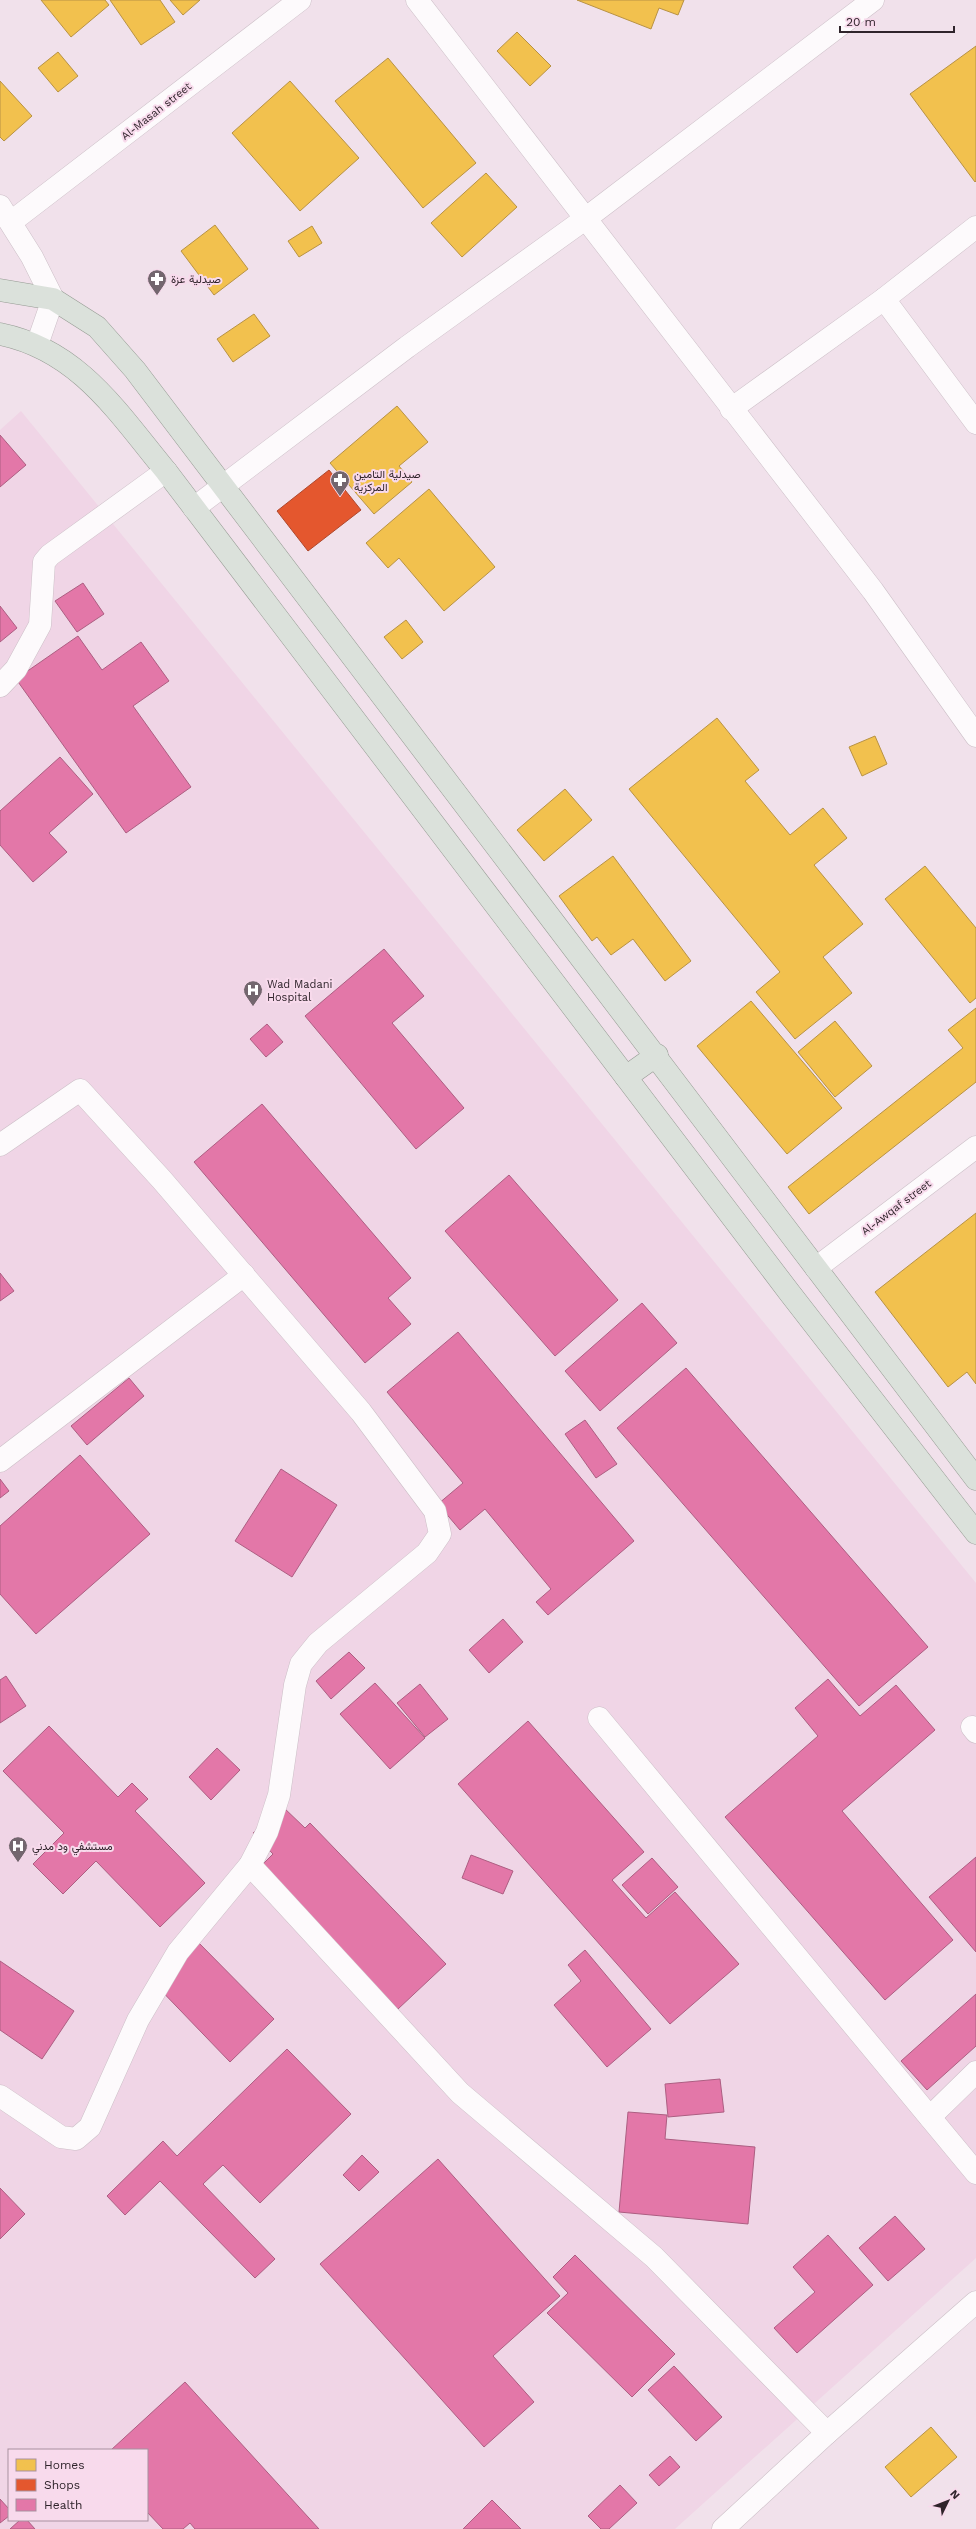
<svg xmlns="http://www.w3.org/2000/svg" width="976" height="2529" font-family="'Work Sans',Vazirmatn,sans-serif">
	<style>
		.built { fill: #f0d5e6; fill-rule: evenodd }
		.homes { fill: #f2c14e; stroke: #b89244 }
		.shops { fill: #e4572e; stroke: #ae482d }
		.health { fill: #e377a8; stroke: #ad5e82 }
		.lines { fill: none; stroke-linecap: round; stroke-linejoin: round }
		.minor-casing { stroke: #ccbfc7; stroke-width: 23 }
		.major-casing { stroke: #959b93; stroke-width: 23 }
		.minor { stroke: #fdfafc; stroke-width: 22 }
		.major { stroke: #dbe1db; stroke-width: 22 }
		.labels { text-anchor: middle; stroke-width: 4; stroke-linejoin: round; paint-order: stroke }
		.street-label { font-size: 11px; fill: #2f242b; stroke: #f8daec }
		.poi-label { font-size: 11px; fill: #2f242b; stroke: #f8daec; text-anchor: start }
	</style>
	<rect width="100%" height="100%" fill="#f1e1eb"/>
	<path class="built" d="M21,411L976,1583V2258L675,2529H0V430ZM9,2450H147V2520H9Z"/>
	<g class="homes">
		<path d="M41,0H105L109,5L71,37Z"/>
		<path d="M110,0H160L175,22L141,45Z"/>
		<path d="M170,0H200L183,15Z"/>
		<path d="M577,0H684L678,15L659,8L651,29Z"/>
		<path d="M517,32L551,66L530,86L497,51Z"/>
		<path d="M976,46V181L975,182L910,94Z"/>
		<path d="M58,52L78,76L58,92L38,68Z"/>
		<path d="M388,58L476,163L423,208L335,101Z"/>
		<path d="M0,81L32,116L4,141L0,137Z"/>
		<path d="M290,81L359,158L300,211L232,133Z"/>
		<path d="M486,173L517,207L462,257L431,223Z"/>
		<path d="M215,225L248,269L214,295L181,251Z"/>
		<path d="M312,226L322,243L299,257L288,241Z"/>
		<path d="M254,314L270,336L233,362L217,339Z"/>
		<path d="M397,406L428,442L399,466L412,482L374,514L330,463Z"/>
		<path d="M429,489L495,567L444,611L399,558L388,568L366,543Z"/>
		<path d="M406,620L423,642L402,659L384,637Z"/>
		<path d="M717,718L759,770L745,781L790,835L823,808L847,838L814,865L863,924L823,957L852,993L795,1039L756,992L780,972L629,789Z"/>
		<path d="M875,736L887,764L862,776L849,747Z"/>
		<path d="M565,789L592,820L544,861L517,830Z"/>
		<path d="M613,856L691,961L665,981L633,939L611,955L597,937L592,941L559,896Z"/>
		<path d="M925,866L976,928V998L970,1003L885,899Z"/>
		<path d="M751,1001L842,1108L787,1154L697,1046Z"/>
		<path d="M976,1008V1082L809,1214L788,1187L963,1048L948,1030Z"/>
		<path d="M835,1021L872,1066L835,1097L798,1052Z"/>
		<path d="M976,1213V1384L967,1372L948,1387L875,1292Z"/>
		<path d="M931,2427L957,2457L911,2497L885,2467Z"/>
	</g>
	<path class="shops" d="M329,470L361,510L308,551L277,511Z"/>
	<g class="health">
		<path d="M0,435L26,465L0,487Z"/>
		<path d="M83,583L104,614L77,632L55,601Z"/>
		<path d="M0,606L17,628L0,642Z"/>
		<path d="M78,636L102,670L141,642L169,681L133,706L191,787L126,833L16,679Z"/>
		<path d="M60,757L93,794L49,833L67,852L33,882L0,845V811Z"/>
		<path d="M384,949L424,996L392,1023L464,1108L416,1149L305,1016Z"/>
		<path d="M267,1024L283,1042L266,1057L250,1039Z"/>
		<path d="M262,1104L411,1278L388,1298L411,1324L365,1363L194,1162Z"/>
		<path d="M509,1175L618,1300L555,1356L445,1231Z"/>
		<path d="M0,1273L14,1291L0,1301Z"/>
		<path d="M642,1303L677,1343L600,1411L565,1371Z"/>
		<path d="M458,1332L634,1541L548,1615L536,1602L551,1589L485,1509L460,1530L438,1504L463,1483L387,1392Z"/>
		<path d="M686,1368L928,1647L859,1706L617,1428Z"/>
		<path d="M129,1378L144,1396L87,1445L71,1426Z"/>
		<path d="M585,1420L617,1464L596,1478L565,1434Z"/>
		<path d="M80,1455L150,1534L36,1634L0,1594V1526Z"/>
		<path d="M281,1469L337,1505L292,1577L235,1541Z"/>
		<path d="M0,1479L9,1491L0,1498Z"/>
		<path d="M503,1619L523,1642L489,1673L469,1650Z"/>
		<path d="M349,1652L365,1668L331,1699L316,1681Z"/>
		<path d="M6,1676L26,1706L0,1723V1680Z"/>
		<path d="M828,1679L860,1716L896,1685L935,1730L842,1811L953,1940L885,2000L725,1817L818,1736L795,1708Z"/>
		<path d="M375,1683L425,1738L390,1769L340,1714Z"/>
		<path d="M420,1684L448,1719L425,1737L397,1703Z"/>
		<path d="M528,1721L644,1852L612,1880L646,1918L675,1892L739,1964L670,2024L458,1784Z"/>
		<path d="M49,1726L118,1797L132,1783L148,1799L135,1811L205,1883L160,1927L96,1861L63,1894L33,1864L64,1833L3,1771Z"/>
		<path d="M217,1748L240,1770L211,1800L189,1777Z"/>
		<path d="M282,1806L305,1828L310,1823L446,1964L398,2009L261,1866L273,1854L253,1833Z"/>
		<path d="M471,1855L513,1871L503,1894L462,1878Z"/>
		<path d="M976,1857V1952L929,1897Z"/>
		<path d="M652,1858L678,1887L648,1914L622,1885Z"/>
		<path d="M195,1939L274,2019L230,2062L152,1981Z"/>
		<path d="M585,1950L651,2029L607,2067L554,2005L581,1981L568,1965Z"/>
		<path d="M0,1961L74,2011L42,2059L0,2030Z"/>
		<path d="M976,1994V2046L927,2090L901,2061Z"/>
		<path d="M287,2049L351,2114L260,2203L223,2165L203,2184L275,2259L255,2278L160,2181L125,2215L107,2196L163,2141L177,2156Z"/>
		<path d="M720,2079L724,2112L668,2117L665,2084Z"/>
		<path d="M628,2112L667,2115L665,2139L755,2147L748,2224L619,2212Z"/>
		<path d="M362,2155L379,2172L359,2191L343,2175Z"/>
		<path d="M438,2159L560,2296L493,2356L534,2402L484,2447L320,2264Z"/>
		<path d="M0,2188L25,2214L0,2239Z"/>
		<path d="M895,2216L925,2249L888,2281L859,2248Z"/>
		<path d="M828,2235L873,2285L797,2353L774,2328L815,2292L793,2267Z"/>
		<path d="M575,2255L675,2354L632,2397L547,2313L568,2293L553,2277Z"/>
		<path d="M674,2366L722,2417L696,2441L648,2390Z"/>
		<path d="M185,2382L319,2529H195L190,2523L183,2529H163L147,2512V2450H111Z"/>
		<path d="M670,2456L680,2467L659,2486L649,2475Z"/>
		<path d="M620,2485L637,2503L609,2529H601L588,2516Z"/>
		<path d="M0,2499L9,2509V2516L0,2523Z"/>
		<path d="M492,2500L521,2529H463Z"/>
		<path d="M20,2520H27L35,2529H10Z"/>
	</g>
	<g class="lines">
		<defs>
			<g id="minor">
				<path d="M417,0L873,591L976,736"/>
				<path d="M0,206L32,257L53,299L37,345"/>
				<path d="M11,222L300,0"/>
				<path d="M884,299L976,423"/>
				<path d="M731,409L884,299L976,227"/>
				<path d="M194,508L407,347L585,219L873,0"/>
				<path d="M0,686L16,669L40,625L44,562L50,555L166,471"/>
				<path d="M0,1145L80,1090L162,1180L361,1412L435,1511L440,1534L427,1553L318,1643L301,1664L295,1685L279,1795L267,1832L250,1865L178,1952L138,2020L90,2127L76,2139L61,2137L0,2096"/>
				<path d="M816,1268L976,1147"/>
				<path d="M0,1461L244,1275"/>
				<path d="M599,1718L976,2173"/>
				<path d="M972,1727L976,1732"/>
				<path d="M250,1865L460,2093L654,2257L827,2433"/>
				<path d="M930,2117L976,2072"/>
				<path d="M723,2529L827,2433L976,2302"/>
			</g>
			<g id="major">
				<path d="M0,290L53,299L97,327L135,370L976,1479"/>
				<path d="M0,334C79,350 118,413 166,471L789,1292L976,1533"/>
				<path d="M626,1077L657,1055"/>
			</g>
		</defs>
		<use href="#minor" class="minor-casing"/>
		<use href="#major" class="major-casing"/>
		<use href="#minor" class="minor"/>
		<use href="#major" class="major"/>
	</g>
	<defs>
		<symbol id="pharmacy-pin" viewBox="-11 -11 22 30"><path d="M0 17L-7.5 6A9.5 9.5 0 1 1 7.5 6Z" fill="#73666e" stroke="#f8daec"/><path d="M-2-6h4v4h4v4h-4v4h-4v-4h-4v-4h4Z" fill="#fff"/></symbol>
		<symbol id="hospital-pin" viewBox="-11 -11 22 30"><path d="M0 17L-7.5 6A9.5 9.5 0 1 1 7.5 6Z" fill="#73666e" stroke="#f8daec"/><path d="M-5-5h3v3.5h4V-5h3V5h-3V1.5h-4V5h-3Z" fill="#fff"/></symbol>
	</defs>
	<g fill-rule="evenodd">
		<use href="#pharmacy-pin" x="146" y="268" width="22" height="30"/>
		<use href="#pharmacy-pin" x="329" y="469" width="22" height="30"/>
		<use href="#hospital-pin" x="242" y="979" width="22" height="30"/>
		<use href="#hospital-pin" x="7" y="1835" width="22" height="30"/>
	</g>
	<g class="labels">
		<g class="street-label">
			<text transform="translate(156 111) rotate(-38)" y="4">Al-Masah street</text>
			<text transform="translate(896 1207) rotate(-37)" y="4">Al-Awqaf street</text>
		</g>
		<g class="poi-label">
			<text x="171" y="283">صيدلية عزة</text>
			<text x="354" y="478">صيدلية التامين<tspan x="354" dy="13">المركزية</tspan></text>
			<text x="267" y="988">Wad Madani<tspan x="267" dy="13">Hospital</tspan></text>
			<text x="32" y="1850">مستشفي ود مدني</text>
		</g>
	</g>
	<rect x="8" y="2449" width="140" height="72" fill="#f8daec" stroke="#a8919f"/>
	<rect x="16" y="2459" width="20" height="12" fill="#f2c14e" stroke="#a8919f"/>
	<text x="44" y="2469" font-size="12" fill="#2f242b">Homes</text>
	<rect x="16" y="2479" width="20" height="12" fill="#e4572e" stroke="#a8919f"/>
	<text x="44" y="2489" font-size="12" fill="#2f242b">Shops</text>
	<rect x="16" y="2499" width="20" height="12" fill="#e377a8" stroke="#a8919f"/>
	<text x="44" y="2509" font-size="12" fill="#2f242b">Health</text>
	<g transform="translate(948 2501) rotate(47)" stroke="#f8daec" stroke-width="3" paint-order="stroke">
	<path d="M0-3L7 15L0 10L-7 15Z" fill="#2f242b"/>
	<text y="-6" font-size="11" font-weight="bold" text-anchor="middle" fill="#2f242b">N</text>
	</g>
	<path d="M840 26v6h114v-6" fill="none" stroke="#2f242b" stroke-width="2"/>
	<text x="846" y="26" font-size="12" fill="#2f242b" stroke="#f8daec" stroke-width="3" paint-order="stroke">20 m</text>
</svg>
